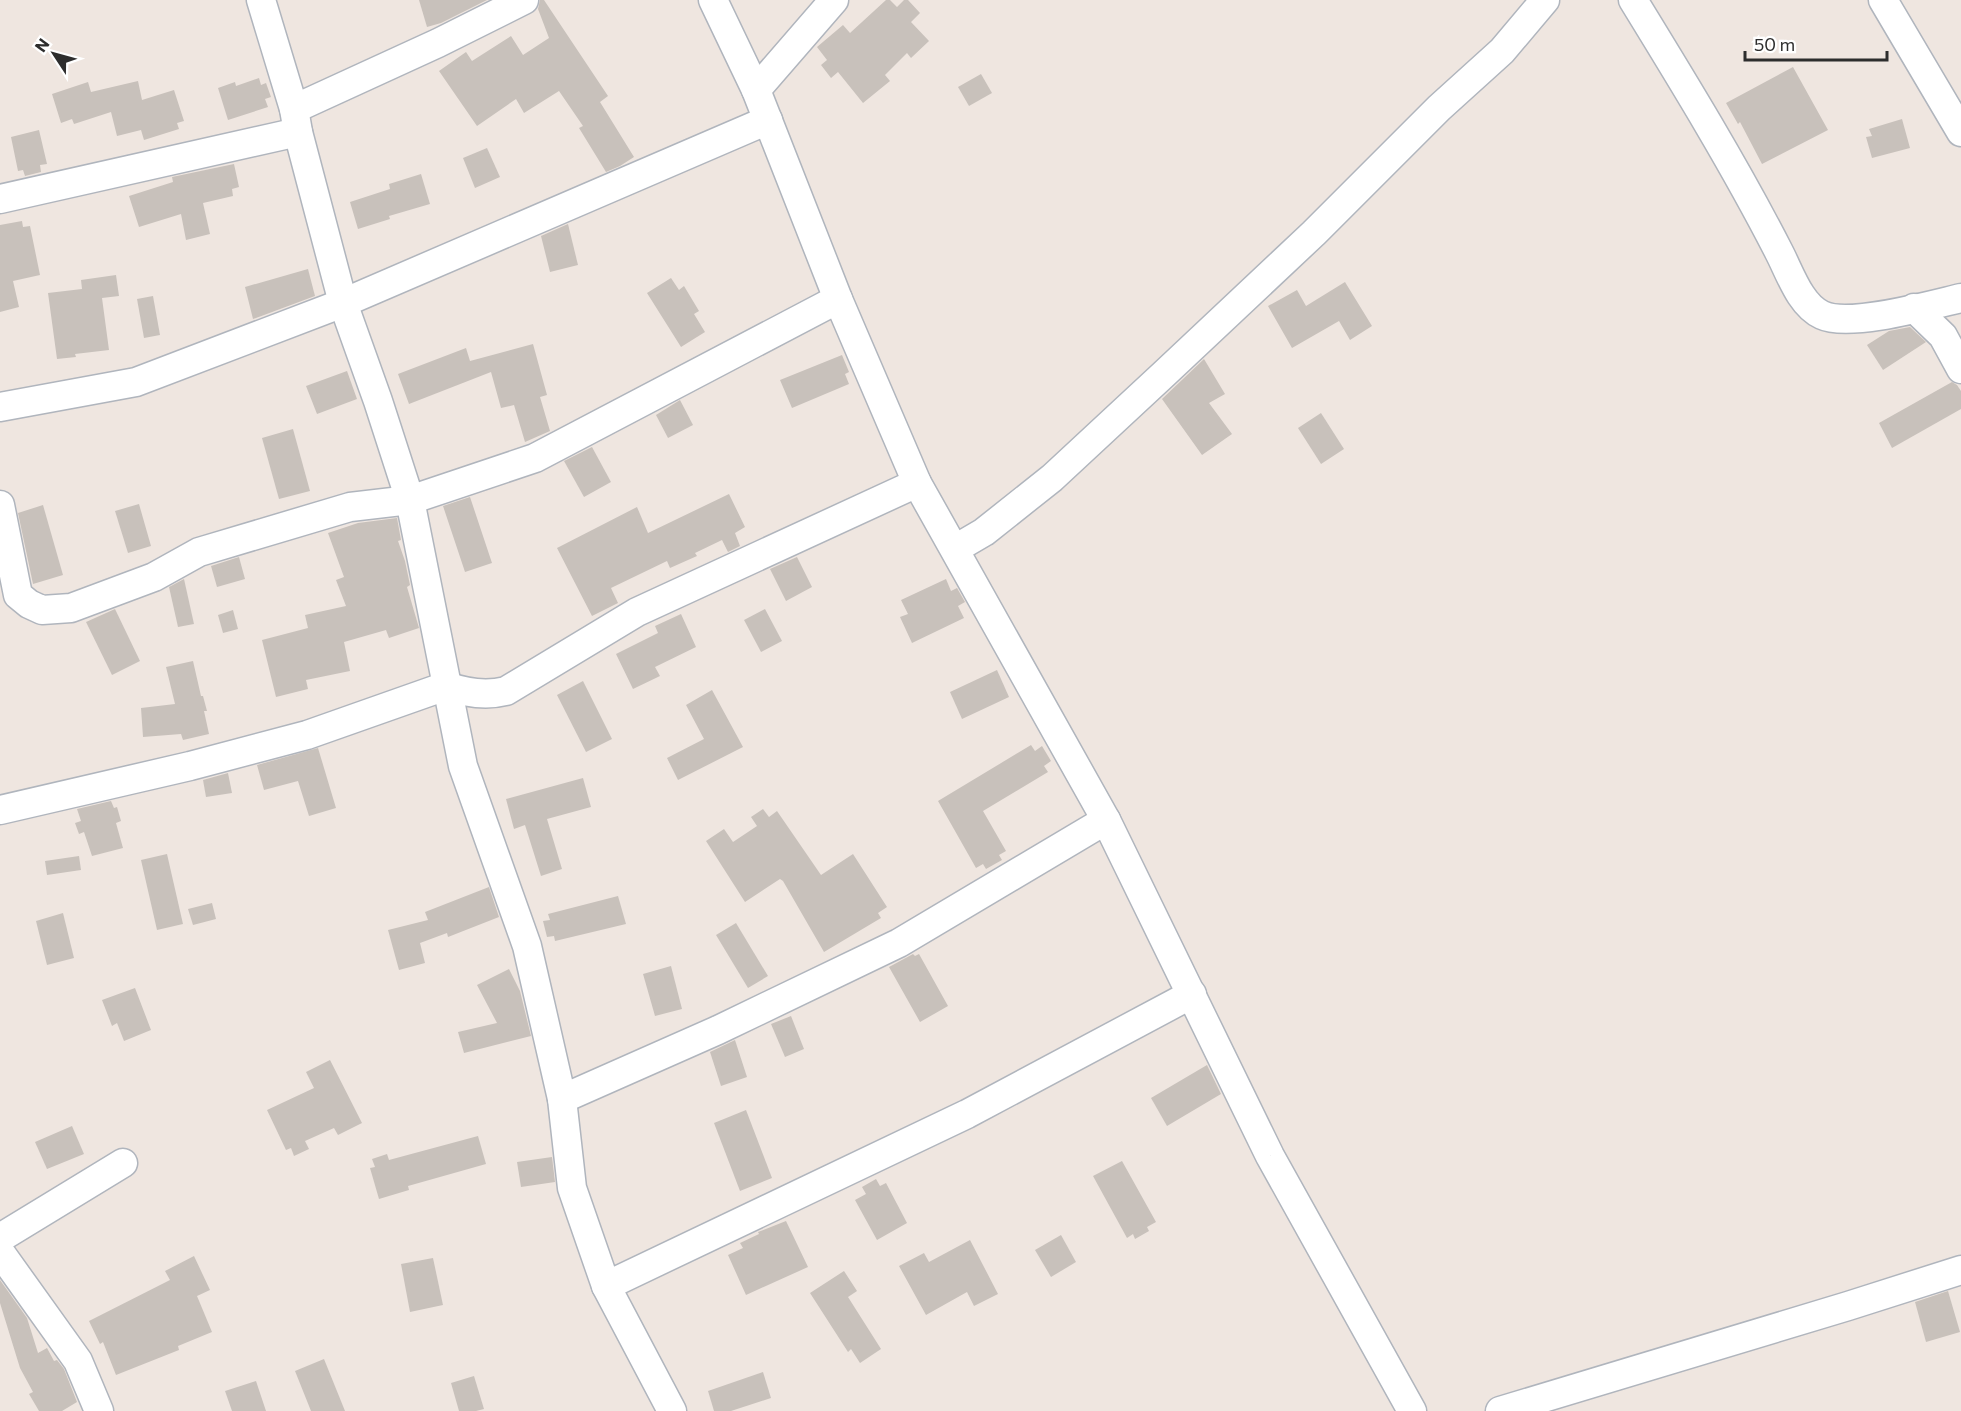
<svg xmlns="http://www.w3.org/2000/svg" width="1961" height="1411" font-family="Commissioner,sans-serif">
	<style>
		.building { fill: #c8c1bb }
		.lines { fill: none; stroke-linecap: round; stroke-linejoin: round }
		.minor-casing { stroke: #b0b5bd; stroke-width: 31 }
		.minor { stroke: #fff; stroke-width: 28 }
	</style>
	<rect width="100%" height="100%" fill="#efe6e0"/>
	<g class="building">
		<path d="M419,0H487L441,23L427,27Z"/>
		<path d="M540,0H544L608,96L600,102L634,157L620,166L606,172L579,128L583,126L559,91L524,113L516,99L477,126L439,71L466,52L472,61L511,36L523,55L549,38L538,9Z"/>
		<path d="M886,0H890L897,7L904,0H908L920,13L911,22L929,41L911,58L907,53L885,75L890,81L863,103L838,72L831,78L821,65L827,60L817,47L843,25L850,33Z"/>
		<path d="M1793,67L1828,130L1762,164L1740,122L1738,124L1726,103Z"/>
		<path d="M981,74L992,93L969,106L958,87Z"/>
		<path d="M259,78L261,85L266,83L271,97L265,99L268,107L228,120L218,88L235,82L236,86Z"/>
		<path d="M138,81L142,100L174,90L184,121L177,123L179,129L144,140L141,130L117,136L111,112L74,124L72,119L61,123L52,94L88,82L91,92Z"/>
		<path d="M1902,119L1910,148L1872,158L1866,137L1872,136L1869,129Z"/>
		<path d="M39,130L47,164L40,165L41,172L25,176L23,170L18,171L11,137Z"/>
		<path d="M487,148L500,177L475,188L463,158Z"/>
		<path d="M234,164L239,187L232,189L233,196L203,203L210,234L186,240L181,214L139,227L129,196L173,182L172,177Z"/>
		<path d="M421,174L430,204L389,216L390,219L358,229L350,202L390,189L389,184Z"/>
		<path d="M22,221L23,227L30,226L40,275L13,281L19,307L0,312V225Z"/>
		<path d="M568,224L578,265L550,272L541,236Z"/>
		<path d="M308,269L315,296L253,319L245,287Z"/>
		<path d="M116,275L119,296L102,298L109,350L75,354L76,357L57,359L48,293L82,289L81,280Z"/>
		<path d="M671,278L679,290L684,286L699,311L694,314L705,332L681,347L647,293Z"/>
		<path d="M1345,282L1372,326L1350,340L1339,321L1292,348L1268,306L1297,290L1306,306Z"/>
		<path d="M153,296L160,335L144,338L137,299Z"/>
		<path d="M1910,327L1926,342L1883,370L1867,345L1889,331Z"/>
		<path d="M533,344L547,395L540,397L550,431L525,442L514,405L501,408L491,372L409,404L398,374L466,348L470,361Z"/>
		<path d="M842,355L849,372L845,374L849,384L792,408L780,380Z"/>
		<path d="M1204,359L1225,394L1209,403L1232,434L1202,455L1162,399Z"/>
		<path d="M347,371L357,399L317,414L306,386Z"/>
		<path d="M1952,382L1957,385L1961,391V409L1892,448L1879,423Z"/>
		<path d="M680,400L693,425L668,438L656,415Z"/>
		<path d="M1321,413L1344,449L1321,464L1298,428Z"/>
		<path d="M293,429L310,491L279,499L262,438Z"/>
		<path d="M592,447L611,482L584,497L564,461Z"/>
		<path d="M729,494L745,527L735,533L740,546L728,552L722,540L695,553L697,556L670,568L667,561L611,588L618,603L592,616L557,548L637,507L648,533Z"/>
		<path d="M470,497L492,563L465,572L443,506Z"/>
		<path d="M139,504L151,546L128,553L115,511Z"/>
		<path d="M43,505L63,575L33,584L18,513Z"/>
		<path d="M397,518L401,540L398,541L405,561L410,585L407,587L419,628L389,638L386,630L344,642L350,671L306,680L308,689L276,697L262,640L308,628L305,615L346,606L336,580L344,577L328,533L358,523Z"/>
		<path d="M239,557L245,579L217,587L211,566Z"/>
		<path d="M797,557L812,587L786,601L770,569Z"/>
		<path d="M184,579L194,624L178,627L169,587Z"/>
		<path d="M946,579L951,591L957,588L965,602L958,606L964,618L912,643L900,617L908,614L901,600Z"/>
		<path d="M115,609L140,661L112,675L86,622Z"/>
		<path d="M765,609L782,641L761,652L744,620Z"/>
		<path d="M233,610L238,629L223,633L218,615Z"/>
		<path d="M681,614L696,647L655,667L660,676L633,689L616,654L658,633L655,626Z"/>
		<path d="M193,661L201,696H203L207,711H204L209,734L183,740L181,734L143,737L141,708L175,704L166,667Z"/>
		<path d="M997,670L1009,697L962,719L950,692Z"/>
		<path d="M583,681L612,739L586,752L557,695Z"/>
		<path d="M712,690L743,747L678,780L667,758L704,739L686,705Z"/>
		<path d="M1031,745L1035,751L1042,746L1051,761L1044,766L1048,772L983,811L1006,851L999,855L1002,860L986,869L983,864L976,868L938,801Z"/>
		<path d="M318,748L336,808L309,816L298,781L264,790L257,765Z"/>
		<path d="M228,773L232,793L206,797L203,780Z"/>
		<path d="M583,778L591,807L547,819L562,869L541,876L525,825L514,829L506,799Z"/>
		<path d="M111,801L114,808L117,807L121,821L116,823L123,848L92,856L84,832L79,834L75,823L81,821L77,809Z"/>
		<path d="M763,809L769,817L777,811L821,875L853,854L887,907L878,913L881,918L824,952L783,881L780,879L745,902L706,841L724,829L733,842L757,826L751,817Z"/>
		<path d="M167,854L183,924L157,930L141,860Z"/>
		<path d="M79,856L81,870L47,875L45,861Z"/>
		<path d="M489,887L499,917L448,937L447,933L420,943L425,963L399,970L388,930L428,920L425,912Z"/>
		<path d="M618,896L626,924L555,941L554,936L547,937L543,921L550,920L548,914Z"/>
		<path d="M212,903L216,919L193,925L188,909Z"/>
		<path d="M63,913L74,958L47,965L36,921Z"/>
		<path d="M736,923L768,976L748,988L716,935Z"/>
		<path d="M913,954L915,956L919,954L948,1006L920,1022L889,967Z"/>
		<path d="M671,966L682,1009L655,1016L643,974Z"/>
		<path d="M509,969L520,991L531,1036L464,1053L458,1032L497,1023L477,985Z"/>
		<path d="M135,988L151,1030L124,1041L117,1023L112,1026L102,1000Z"/>
		<path d="M791,1016L804,1049L785,1057L771,1024Z"/>
		<path d="M735,1040L747,1077L721,1086L710,1052Z"/>
		<path d="M330,1060L362,1123L338,1135L334,1128L305,1141L309,1149L294,1156L291,1148L286,1150L267,1110L314,1088L306,1072Z"/>
		<path d="M1207,1065L1221,1094L1167,1126L1151,1098Z"/>
		<path d="M746,1110L772,1178L740,1191L714,1123Z"/>
		<path d="M72,1126L84,1154L47,1169L35,1142Z"/>
		<path d="M478,1136L486,1164L408,1186L409,1190L379,1199L370,1168L375,1167L372,1159L387,1154L389,1160Z"/>
		<path d="M552,1157L555,1182L521,1187L517,1162Z"/>
		<path d="M1122,1161L1156,1222L1147,1227L1149,1231L1135,1239L1133,1234L1127,1238L1093,1176Z"/>
		<path d="M876,1179L880,1186L886,1183L907,1223L877,1240L855,1200L866,1194L862,1187Z"/>
		<path d="M786,1221L808,1267L746,1295L728,1255L743,1248L740,1243L759,1234L758,1232Z"/>
		<path d="M1061,1235L1076,1262L1051,1277L1035,1250Z"/>
		<path d="M970,1240L998,1294L974,1306L967,1292L926,1315L899,1266L924,1253L929,1262Z"/>
		<path d="M194,1256L210,1290L197,1296L212,1332L178,1346L179,1350L116,1375L103,1342L100,1344L89,1321L170,1280L165,1271Z"/>
		<path d="M433,1258L443,1305L410,1312L401,1264Z"/>
		<path d="M844,1271L857,1291L848,1297L881,1349L860,1363L851,1349L848,1352L810,1293Z"/>
		<path d="M0,1280L27,1318L38,1353L47,1348L54,1361L57,1360L64,1369L77,1402L62,1411H39L29,1394L33,1392L20,1368L0,1303Z"/>
		<path d="M1948,1291L1960,1332L1926,1342L1915,1302Z"/>
		<path d="M324,1359L345,1411H311L295,1371Z"/>
		<path d="M763,1372L771,1398L731,1411H714L708,1391Z"/>
		<path d="M474,1376L484,1409L476,1411H459L451,1383Z"/>
		<path d="M256,1381L266,1411H232L225,1391Z"/>
	</g>
	<g class="lines">
		<defs>
			<g id="minor">
				<path d="M261,0L294,109L298,132L343,303L378,401L410,500L463,766L527,946L562,1099L572,1188L606,1286L672,1411"/>
				<path d="M713,0L756,90L838,299L917,483L1106,820L1270,1156L1412,1411"/>
				<path d="M1633,0C1684,83 1735,166 1779,252C1790,273 1800,305 1822,315C1849,328 1931,305 1961,298"/>
				<path d="M1883,0L1961,132"/>
				<path d="M756,90L834,0"/>
				<path d="M294,109L438,43L524,0"/>
				<path d="M0,199L298,132"/>
				<path d="M1914,308L1943,336L1961,369"/>
				<path d="M0,407L136,382L343,303L768,120"/>
				<path d="M0,505L18,595L29,604L42,610L71,608L154,577L199,552L350,507L410,500L535,458L838,299"/>
				<path d="M955,549L984,532L1052,478L1164,374L1314,233L1439,108L1502,51L1545,0"/>
				<path d="M0,810L190,766L307,735L446,686C466,693 486,696 506,691L637,612L917,483"/>
				<path d="M562,1099L718,1030L899,943L1106,820"/>
				<path d="M0,1238L123,1163"/>
				<path d="M0,1252L78,1361L99,1411"/>
				<path d="M606,1286L967,1114L1192,994"/>
				<path d="M1500,1411L1848,1306L1961,1270"/>
			</g>
		</defs>
		<use href="#minor" class="minor-casing"/>
		<use href="#minor" class="minor"/>
	</g>
	<g transform="translate(54 54) rotate(306)" stroke="#ffffff" stroke-width="4.5" paint-order="stroke">
	<path d="M0-4.5L10 22L0 15L-10 22Z" fill="#2d2d2d"/>
	<text y="-9" font-size="16" font-weight="bold" text-anchor="middle" fill="#2d2d2d">N</text>
	</g>
	<path d="M1745 51v9h142v-9" fill="none" stroke="#2d2d2d" stroke-width="3"/>
	<text x="1754" y="51" font-size="18" fill="#2d2d2d" stroke="#ffffff" stroke-width="4.5" paint-order="stroke">50 m</text>
</svg>
